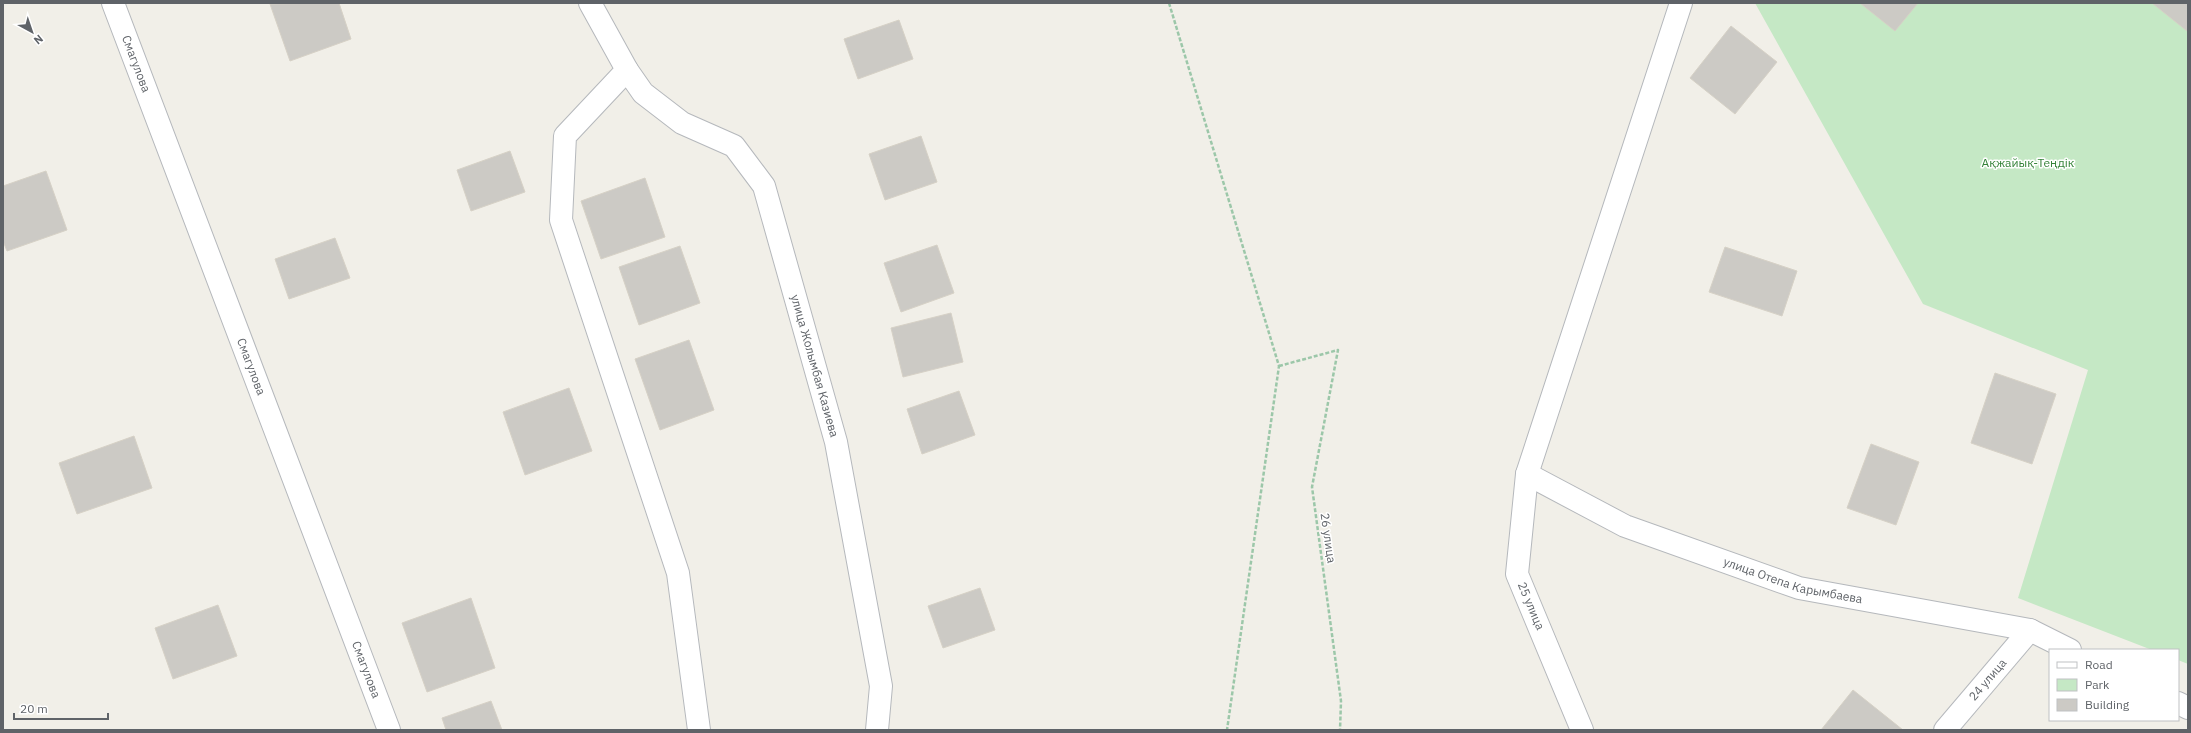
<svg xmlns="http://www.w3.org/2000/svg" width="2191" height="733" font-family="'IBM Plex Sans',sans-serif">
	<style>
		.green { fill: #c5e8c5 }
		.building { fill: #cccac5; stroke: #d6d1c6 }
		.lines { fill: none; stroke-linecap: round; stroke-linejoin: round }
		.street-casing { stroke: #b5b8bc; stroke-width: 24 }
		.path { stroke: #9cc7a9; stroke-width: 2.5; stroke-dasharray: 4 2; stroke-linecap: butt }
		.street { stroke: #fff; stroke-width: 22 }
		.labels { text-anchor: middle; stroke-width: 3; stroke-linejoin: round; paint-order: stroke }
		.street-label { font-size: 12px; fill: #5f6368; stroke: #fff }
		.park-label { font-size: 12px; fill: #348238; stroke: #fff }
	</style>
	<rect width="100%" height="100%" fill="#f1efe8"/>
	<path class="green" d="M1755,3H2188V664L2178,660V650H2152L2018,598L2088,370L1923,304Z"/>
	<g class="building">
		<path d="M339,3L351,39L290,61L270,4Z"/>
		<path d="M1860,3H1918L1895,31Z"/>
		<path d="M2152,3H2188V29L2187,31Z"/>
		<path d="M899,20L913,59L858,79L844,39Z"/>
		<path d="M1731,26L1777,62L1735,114L1690,78Z"/>
		<path d="M921,136L937,182L885,200L869,154Z"/>
		<path d="M510,151L525,192L471,211L457,170Z"/>
		<path d="M46,171L67,230L7,251L3,241V186Z"/>
		<path d="M645,178L665,237L601,259L581,201Z"/>
		<path d="M335,238L350,278L289,299L275,259Z"/>
		<path d="M937,245L954,293L901,312L884,263Z"/>
		<path d="M680,246L700,303L639,325L619,267Z"/>
		<path d="M1725,247L1797,271L1782,316L1709,292Z"/>
		<path d="M951,313L963,362L903,377L891,328Z"/>
		<path d="M689,340L714,410L660,430L635,359Z"/>
		<path d="M1995,373L2056,394L2032,464L1971,443Z"/>
		<path d="M569,388L592,451L525,475L503,412Z"/>
		<path d="M959,391L975,435L922,454L907,409Z"/>
		<path d="M134,436L152,488L77,514L59,463Z"/>
		<path d="M1871,444L1919,462L1896,525L1847,508Z"/>
		<path d="M980,588L995,630L943,648L928,606Z"/>
		<path d="M471,598L495,668L427,692L402,623Z"/>
		<path d="M218,605L237,656L173,679L155,628Z"/>
		<path d="M1853,690L1903,730H1821Z"/>
		<path d="M491,701L502,730H446L442,718Z"/>
	</g>
	<g class="lines">
		<defs>
			<g id="street">
				<path id="s1" d="M113,3L389,730"/>
				<path d="M590,3L627,70L565,136L561,220L678,573L699,730"/>
				<path id="s2" d="M627,70L643,93L682,123L734,146L764,186L836,442L881,686L877,730"/>
				<path id="s3" d="M1527,474L1625,526L1799,588L2030,630L2070,650"/>
				<path d="M2178,703L2188,708"/>
				<path d="M1582,730L1517,574L1527,474L1681,3"/>
				<path id="s4" d="M1945,730L2030,630"/>
			</g>
		</defs>
		<use href="#street" class="street-casing"/>
		<g class="path">
			<path d="M1169,3L1279,366L1227,730"/>
			<path d="M1279,366L1338,350L1312,487L1341,701L1340,730"/>
		</g>
		<use href="#street" class="street"/>
	</g>
	<g class="labels">
		<g class="street-label">
			<text dy="4" stroke="none"><textPath href="#s1" startOffset="65">Смагулова</textPath></text>
			<text dy="4" stroke="none"><textPath href="#s1" startOffset="389">Смагулова</textPath></text>
			<text dy="4" stroke="none"><textPath href="#s2" startOffset="371">улица Жолымбая Казиева</textPath></text>
			<text transform="translate(1328 538) rotate(82)" y="4">26 улица</text>
			<text dy="4" stroke="none"><textPath href="#s3" startOffset="288">улица Отепа Карымбаева</textPath></text>
			<text transform="translate(1531 606) rotate(67)" y="4">25 улица</text>
			<text dy="4" stroke="none"><textPath href="#s1" startOffset="713">Смагулова</textPath></text>
			<text dy="4" stroke="none"><textPath href="#s4" startOffset="66">24 улица</textPath></text>
		</g>
		<g class="park-label">
			<text x="2028" y="167">Ақжайық-Теңдік</text>
		</g>
	</g>
	<rect width="2191" height="733" fill="none" stroke="#5f6368" stroke-width="8"/>
	<rect x="2049" y="649" width="130" height="72" fill="#ffffff" stroke="#bfc1c3"/>
	<rect x="2057" y="662" width="20" height="6" fill="#ffffff" stroke="#bfc1c3"/>
	<text x="2085" y="669" font-size="12" fill="#5f6368">Road</text>
	<rect x="2057" y="679" width="20" height="12" fill="#c5e8c5" stroke="#bfc1c3"/>
	<text x="2085" y="689" font-size="12" fill="#5f6368">Park</text>
	<rect x="2057" y="699" width="20" height="12" fill="#cccac5" stroke="#bfc1c3"/>
	<text x="2085" y="709" font-size="12" fill="#5f6368">Building</text>
	<g transform="translate(32 32) rotate(140)" stroke="#ffffff" stroke-width="3" paint-order="stroke">
	<path d="M0-3L7 15L0 10L-7 15Z" fill="#5f6368"/>
	<text y="-6" font-size="11" font-weight="bold" text-anchor="middle" fill="#5f6368">N</text>
	</g>
	<path d="M14 713v6h94v-6" fill="none" stroke="#5f6368" stroke-width="2"/>
	<text x="20" y="713" font-size="12" fill="#5f6368" stroke="#ffffff" stroke-width="3" paint-order="stroke">20 m</text>
</svg>
